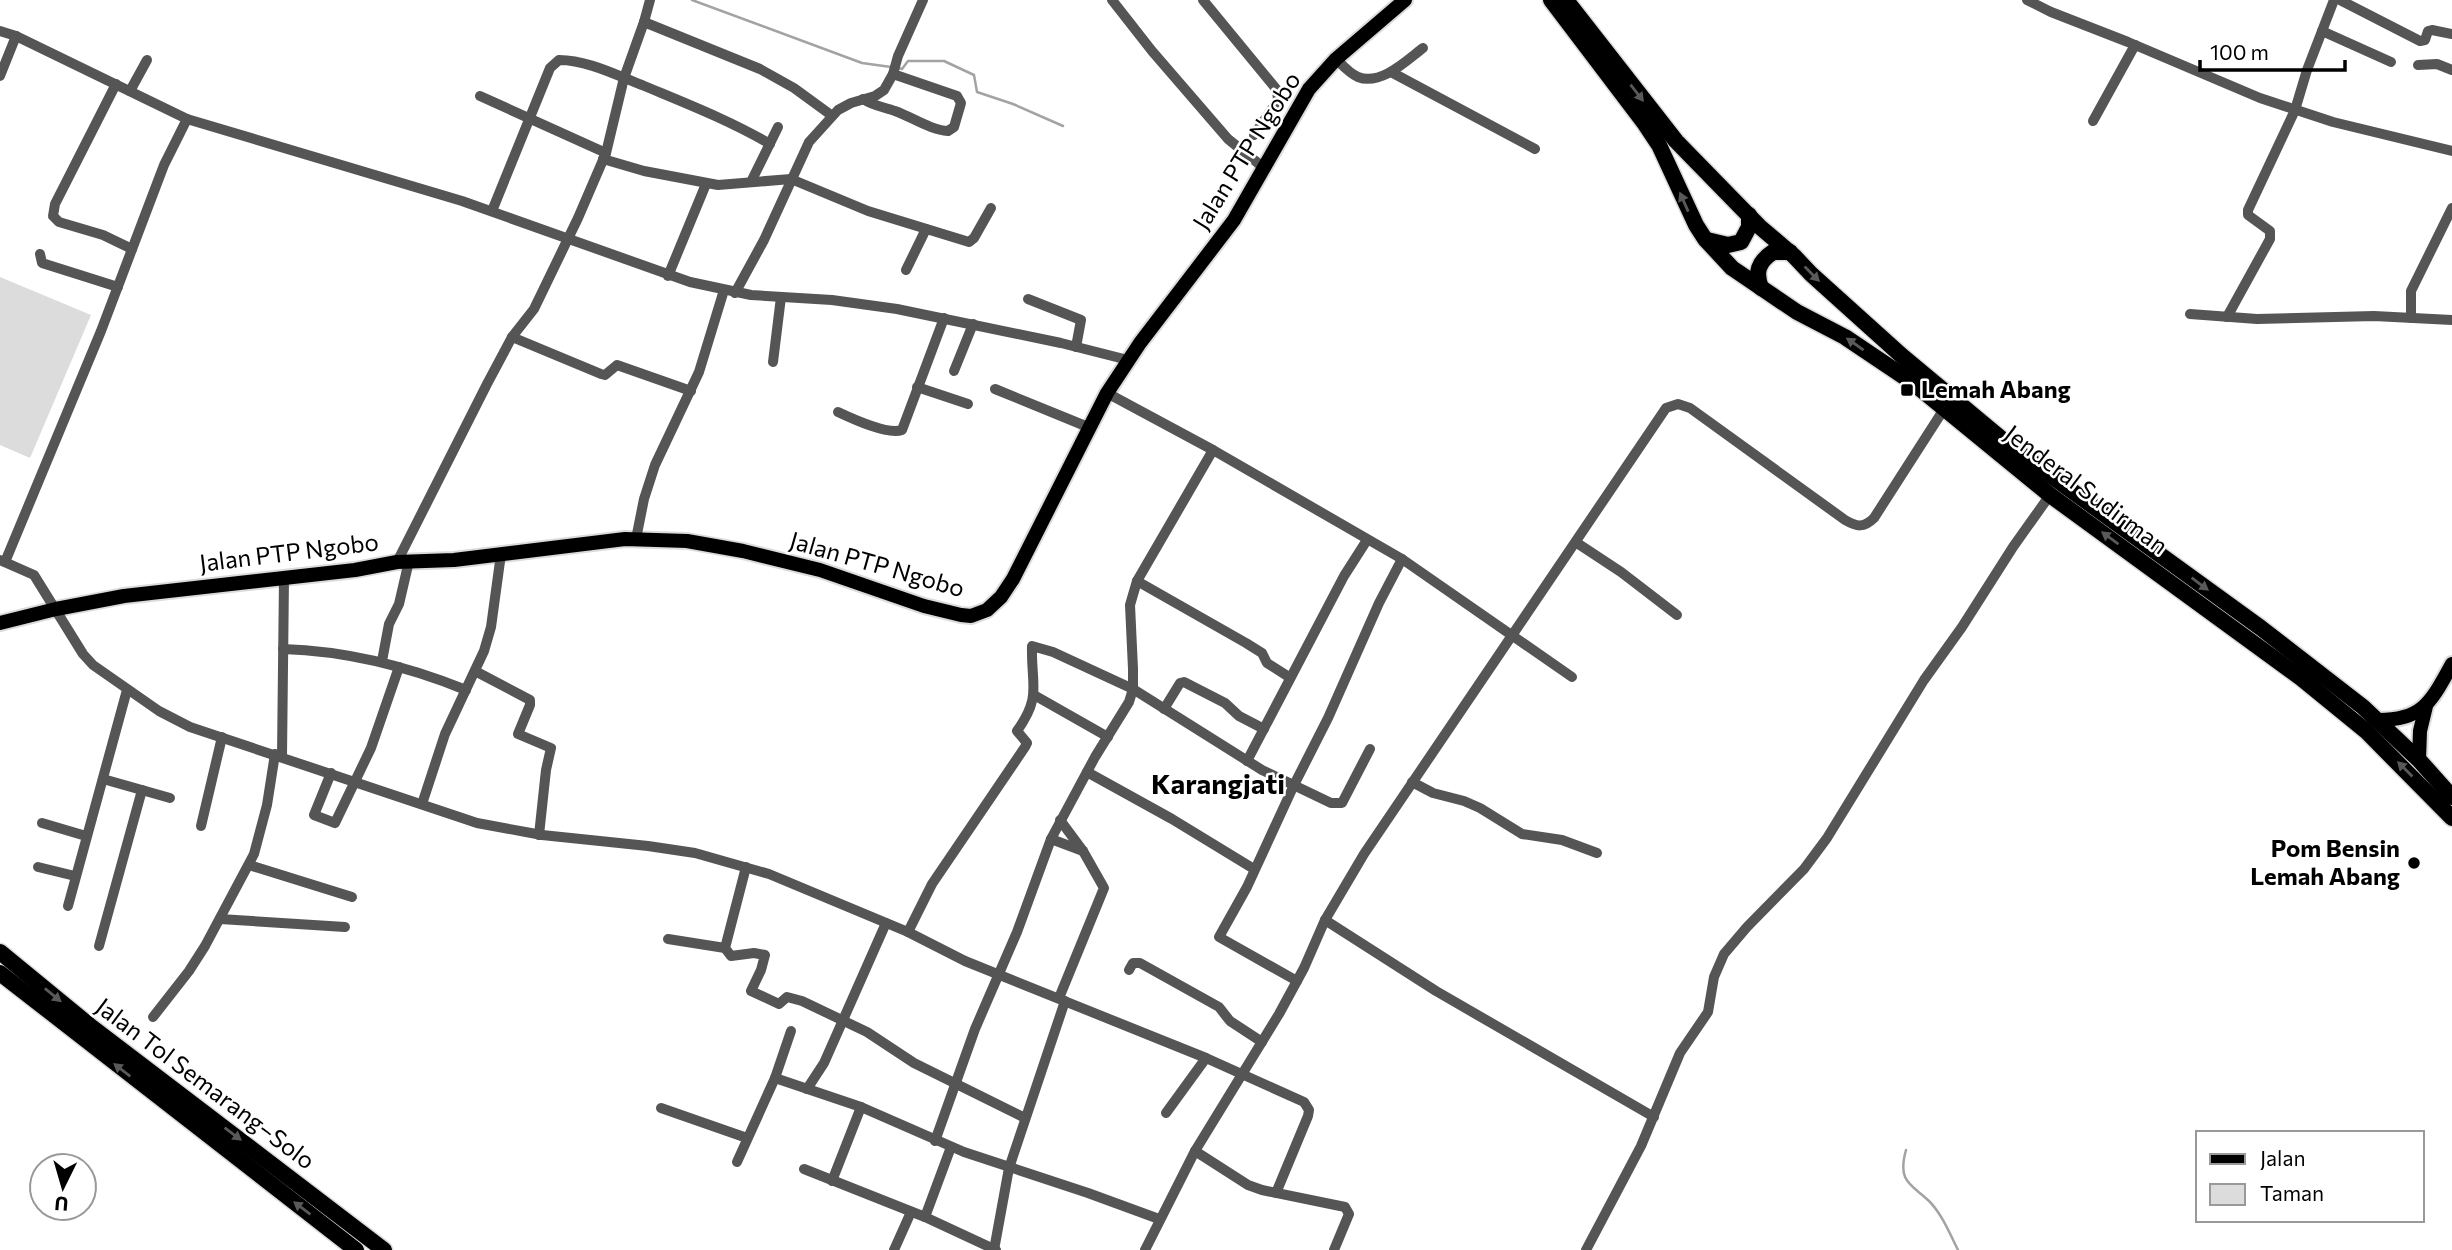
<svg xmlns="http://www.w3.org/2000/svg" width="2452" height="1250" font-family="Commissioner,sans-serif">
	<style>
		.green { fill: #dcdcdc }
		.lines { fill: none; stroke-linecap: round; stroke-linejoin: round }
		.stream { stroke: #a3a3a3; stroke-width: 2.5 }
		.major-casing { stroke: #dbdbdb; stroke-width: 18 }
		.highway-casing { stroke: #dbdbdb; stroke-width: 19 }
		.minor { stroke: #555; stroke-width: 10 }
		.major { stroke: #000; stroke-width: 14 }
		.highway { stroke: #000; stroke-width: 16 }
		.oneway { fill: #595959 }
		.poi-dot { fill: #000; stroke: #fff; stroke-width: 2.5 }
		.labels { text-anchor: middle; stroke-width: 5; stroke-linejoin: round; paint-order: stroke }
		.street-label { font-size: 24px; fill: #000; stroke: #fff }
		.poi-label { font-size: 24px; font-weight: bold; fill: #000; stroke: #fff; text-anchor: start }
		.quarter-label { font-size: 28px; font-weight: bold; fill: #000; stroke: #fff }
	</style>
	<rect width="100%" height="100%" fill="#fff"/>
	<path class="green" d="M0,277L91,315L30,458L0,445Z"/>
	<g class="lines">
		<g class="stream">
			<path d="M692,0L862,63L891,67"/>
			<path d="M898,68L902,69L908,61H944L974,75L977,92L1013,104L1063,126"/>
			<path d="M1906,1150C1897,1182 1911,1184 1929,1201C1942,1214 1950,1234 1958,1250"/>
		</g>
		<defs>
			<g id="major">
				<path d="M0,623L56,609L124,596L355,570L397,562L454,560L625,539L687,541L743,551L820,570L924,606L961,615L971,616L987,610L1001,597L1013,579L1107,393L1140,343L1234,220L1309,89L1336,59L1405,0"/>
				<path d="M2376,720C2423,721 2431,702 2452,664"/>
				<path d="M2419,760L2420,731L2426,706"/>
			</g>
			<g id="highway">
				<path d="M1551,0L1645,124L1659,145L1696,225L1705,239L1732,268L1797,312L1845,337L1912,382L2050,495L2301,678L2366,731L2452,818"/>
				<path d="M1566,0L1676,141L1760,227L1794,256L1811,274L1902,356L2010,446L2261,628L2363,707L2419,760L2452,797"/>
				<path d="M1707,240L1728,245L1741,242L1749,227V215"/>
				<path d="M1761,288C1755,272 1758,262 1773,252H1790"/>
				<path d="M0,952L89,1025L384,1250"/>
				<path d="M0,973L356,1250"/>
			</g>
		</defs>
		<use href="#major" class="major-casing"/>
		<use href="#highway" class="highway-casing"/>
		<g class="minor">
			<path d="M1112,0L1152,51L1228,139L1264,168"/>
			<path d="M1203,0L1277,90L1278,100L1254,135"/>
			<path d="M2027,0L2051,12L2128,42L2260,98L2333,122L2452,151"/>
			<path d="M2340,0L2420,41L2425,40L2428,31L2432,30L2452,34"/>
			<path d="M644,22L760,69L794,88L831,115"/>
			<path d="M0,31L16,36L187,119L462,201L690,282L751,295L832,300L897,309L1061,343L1128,360"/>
			<path d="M2322,31L2391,62"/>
			<path d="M1336,59C1342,65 1350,74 1358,77C1381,86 1407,60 1423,48"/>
			<path d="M2418,65L2437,64L2452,70"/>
			<path d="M1391,72L1535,149"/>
			<path d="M0,76L16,36"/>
			<path d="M116,84L55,204L53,216L59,222L103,235L132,249"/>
			<path d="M130,91L147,60"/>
			<path d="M480,96L606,153"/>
			<path d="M863,99C873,106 884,107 895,111C912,117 930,130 948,131L954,127L961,103L957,96L893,74"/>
			<path d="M2093,121L2135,45"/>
			<path d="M603,159L644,171L718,185L791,179L868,211L969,242L974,238L991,208"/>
			<path d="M751,182L778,127"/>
			<path d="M492,211L550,68L559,60C587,60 616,75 642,85C685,103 729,120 770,144"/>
			<path d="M40,254L42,263L118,287"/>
			<path d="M906,270L926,229"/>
			<path d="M668,276L706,184"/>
			<path d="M735,293L764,240L809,142L838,110L851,103L875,96L884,90L893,74L898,56L923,0"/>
			<path d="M1028,299L1081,320L1076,347"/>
			<path d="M2190,314L2257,319L2374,316L2452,320"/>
			<path d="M2227,317L2270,239V231L2248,215V210L2295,110L2307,70L2334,0"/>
			<path d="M2411,318V291L2452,208"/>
			<path d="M512,337L601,374L605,375L617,365L691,391"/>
			<path d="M773,362L781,297"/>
			<path d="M954,371L973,324"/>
			<path d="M917,387L968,404"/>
			<path d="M995,389L1088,427"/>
			<path d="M1107,393L1213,450L1402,559L1572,677"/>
			<path d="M838,412C853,419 887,435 902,430L944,318"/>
			<path d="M636,539L644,499L655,465L699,372L724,290"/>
			<path d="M1577,543L1621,572L1677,615"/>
			<path d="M0,560L34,575L83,654L93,665L159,711L190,727L477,823L542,835L648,846L695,853L769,874L908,932L965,961L1206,1058L1304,1102L1309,1110L1308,1116L1276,1193"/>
			<path d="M5,562L101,331L164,165L187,119"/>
			<path d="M397,562L487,384L512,337L534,309L578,218L606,153L624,78L644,22L650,0"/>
			<path d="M1137,581L1246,643L1262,653L1267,663L1289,677"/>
			<path d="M283,649C347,651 407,666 466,690"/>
			<path d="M382,661L389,624L399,604L409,561"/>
			<path d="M475,671L530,700V705L518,734L551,748L546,770L539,835"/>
			<path d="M1034,695L1108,737"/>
			<path d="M1164,709L1180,683L1184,682L1225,703L1239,716L1264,729"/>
			<path d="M282,756L284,578"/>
			<path d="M1247,761L1344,576L1367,540"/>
			<path d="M1087,772L1172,819L1254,869"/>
			<path d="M331,773L314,815L335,823L371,748L399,667"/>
			<path d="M103,779L170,798"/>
			<path d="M1412,782L1433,793L1464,801L1480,808L1522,834L1562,840L1597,853"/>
			<path d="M422,804L445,734L484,651L491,627L501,554"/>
			<path d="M42,823L86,836"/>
			<path d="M201,826L222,737"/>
			<path d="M1051,839L1083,851"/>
			<path d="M249,865L352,897"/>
			<path d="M38,867L75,876"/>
			<path d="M746,867L725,948L731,956L754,953L765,955L761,970L751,991L779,1004L787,997L802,1001L867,1032L914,1063L1025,1118"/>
			<path d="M68,906L127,690"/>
			<path d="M220,919L345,927"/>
			<path d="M1325,920L1436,991L1654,1117"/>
			<path d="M908,932L932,884L1025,747L1027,743L1017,731C1042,696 1031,686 1032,646L1053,652L1133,689L1262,770L1331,803H1342L1370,749"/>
			<path d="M668,939L725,948"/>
			<path d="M99,946L142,790"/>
			<path d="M1129,970L1133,963H1140L1219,1007L1230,1021L1262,1042"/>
			<path d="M1297,981L1219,937L1247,887L1294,785L1328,718L1379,603L1402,559"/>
			<path d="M1059,998L1104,888L1083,851L1060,820"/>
			<path d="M153,1017L189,971L205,946L254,854L267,805L275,754"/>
			<path d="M775,1078L791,1031"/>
			<path d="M807,1089L824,1063L886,923"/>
			<path d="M661,1108L747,1138"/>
			<path d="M1166,1113L1206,1058"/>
			<path d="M935,1141L975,1029L1017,932L1051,839L1095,757L1129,702L1133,689V669L1130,605L1137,581L1213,450"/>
			<path d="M1195,1151L1248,1185L1262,1190L1345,1207L1349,1214L1334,1250"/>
			<path d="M737,1162L775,1078L861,1107L964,1152L1088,1193L1159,1219"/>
			<path d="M804,1169L925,1217L996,1250"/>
			<path d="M832,1181L861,1107"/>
			<path d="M925,1217L951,1147"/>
			<path d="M894,1250L911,1212"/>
			<path d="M994,1250L1009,1168L1065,1001"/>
			<path d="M1145,1250L1195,1151L1279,1014L1304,968L1325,920L1364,854L1666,408L1678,404L1690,408L1845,520C1857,527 1864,528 1874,518L1944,409"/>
			<path d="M1586,1250L1641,1146L1680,1053L1708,1012L1714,977L1724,954L1747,927L1804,869L1827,838L1924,680L1962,627L2013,547L2050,495"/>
		</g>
		<use href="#major" class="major"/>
		<use href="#highway" class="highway"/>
	</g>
	<defs><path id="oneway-solid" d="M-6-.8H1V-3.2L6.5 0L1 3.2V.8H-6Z" transform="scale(1.75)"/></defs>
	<g class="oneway">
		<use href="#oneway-solid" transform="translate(1637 93) rotate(52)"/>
		<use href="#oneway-solid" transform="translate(1684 202) rotate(-114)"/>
		<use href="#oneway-solid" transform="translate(1812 274) rotate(45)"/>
		<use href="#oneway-solid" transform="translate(1855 344) rotate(-145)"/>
		<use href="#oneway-solid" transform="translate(2110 538) rotate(-144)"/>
		<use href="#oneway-solid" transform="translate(2200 584) rotate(37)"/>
		<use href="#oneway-solid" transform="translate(2405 769) rotate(-135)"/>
		<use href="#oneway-solid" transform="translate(53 995) rotate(39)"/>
		<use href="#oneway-solid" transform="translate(122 1070) rotate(-142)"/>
		<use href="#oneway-solid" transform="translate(233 1134) rotate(37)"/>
		<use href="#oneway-solid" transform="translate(302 1208) rotate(-143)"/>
	</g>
	<g class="poi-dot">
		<rect x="1900" y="383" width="14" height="14" rx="3.5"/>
		<circle cx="2414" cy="863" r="7"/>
	</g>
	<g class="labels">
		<g class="street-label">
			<text transform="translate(1247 151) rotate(-58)" y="8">Jalan PTP Ngobo</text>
			<text transform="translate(2086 490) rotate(37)" y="8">Jenderal Sudirman</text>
			<text transform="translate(289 553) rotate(-7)" y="8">Jalan PTP Ngobo</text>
			<text transform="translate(877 565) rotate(16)" y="8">Jalan PTP Ngobo</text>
			<text transform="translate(205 1084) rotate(37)" y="8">Jalan Tol Semarang–Solo</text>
		</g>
		<g class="poi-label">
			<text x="1921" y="398">Lemah Abang</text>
			<text x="2400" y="857" text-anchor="end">Pom Bensin<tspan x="2400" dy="28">Lemah Abang</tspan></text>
		</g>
		<g class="quarter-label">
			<text x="1218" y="794">Karangjati</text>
		</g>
	</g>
	<rect x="2196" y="1131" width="228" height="91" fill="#ffffff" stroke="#999999" stroke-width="2"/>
	<rect x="2210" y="1154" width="35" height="10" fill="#000000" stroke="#999999" stroke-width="2"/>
	<text x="2260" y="1166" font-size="21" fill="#000000">Jalan</text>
	<rect x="2210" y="1184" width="35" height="21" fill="#dcdcdc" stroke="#999999" stroke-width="2"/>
	<text x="2260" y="1201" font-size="21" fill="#000000">Taman</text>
	<g transform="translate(63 1187) rotate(185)"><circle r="33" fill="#ffffff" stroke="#999999" stroke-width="2"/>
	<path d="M0-5L12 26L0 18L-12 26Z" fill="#000000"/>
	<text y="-10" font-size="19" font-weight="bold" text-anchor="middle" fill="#000000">U</text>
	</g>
	<path d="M2200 60v10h145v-10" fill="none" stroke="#000000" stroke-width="3.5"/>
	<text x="2210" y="60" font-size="21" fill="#000000" stroke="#ffffff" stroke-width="5" paint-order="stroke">100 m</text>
</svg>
